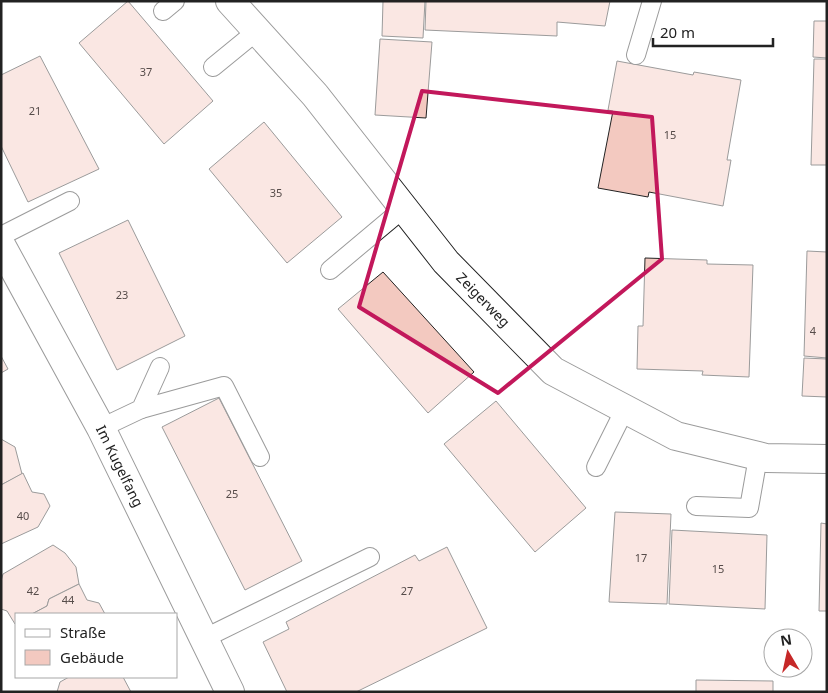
<svg xmlns="http://www.w3.org/2000/svg" width="828" height="693" font-family="'Noto Sans',sans-serif">
	<style>
		.building { fill: #f3c9c0; stroke: #222 }
		.lines { fill: none; stroke-linecap: round; stroke-linejoin: round }
		.lane-casing { stroke: #222; stroke-width: 20 }
		.street-casing { stroke: #222; stroke-width: 30 }
		.lane { stroke: #fff; stroke-width: 18 }
		.street { stroke: #fff; stroke-width: 28 }
		.marked { fill: none; stroke: #c2185b; stroke-width: 4; stroke-linejoin: round }
		.labels { text-anchor: middle; stroke-width: 4; stroke-linejoin: round; paint-order: stroke }
		.number-label { font-size: 11px; fill: #564c4a }
		.street-label { font-size: 14px; fill: #222; stroke: #fff }
	</style>
	<rect width="100%" height="100%" fill="#fff"/>
	<g class="building">
		<path d="M128,1L213,101L164,144L79,43Z"/>
		<path d="M383,1H425L423,38L382,36Z"/>
		<path d="M426,1H610L605,26L557,22V36L425,30Z"/>
		<path d="M814,21H827V58L813,57Z"/>
		<path d="M380,39L432,42L426,118L375,115Z"/>
		<path d="M40,56L99,169L28,202L1,146V75Z"/>
		<path d="M814,59H827V165H811Z"/>
		<path d="M617,61L693,75L694,72L741,80L727,160H731L723,206L649,192L648,197L598,188L613,111L608,110Z"/>
		<path d="M264,122L342,217L287,263L209,169Z"/>
		<path d="M128,220L185,336L117,370L59,253Z"/>
		<path d="M807,251L827,252V358L804,356Z"/>
		<path d="M645,258L707,260V264L753,265L749,377L702,375L703,371L637,369L638,326H643Z"/>
		<path d="M383,272L474,372L428,413L338,309Z"/>
		<path d="M1,356L8,369L1,373Z"/>
		<path d="M804,358L827,359V397L802,396Z"/>
		<path d="M219,398L302,561L245,590L162,427Z"/>
		<path d="M496,401L586,508L535,552L444,444Z"/>
		<path d="M1,439L15,447L22,474L1,485Z"/>
		<path d="M23,473L32,492L44,494L50,506L38,527L1,544V485Z"/>
		<path d="M615,512L671,514L667,604L609,602Z"/>
		<path d="M821,523L827,524V611H819Z"/>
		<path d="M672,530L767,535L765,609L669,604Z"/>
		<path d="M53,545L65,553L76,567L79,584L49,599L47,606L32,614H16V623L15,624L7,611L1,609V581L3,574Z"/>
		<path d="M447,547L487,628L356,692H287L263,642L289,629L286,622L415,555L419,561Z"/>
		<path d="M79,584L87,600L99,603L105,614H32L47,606L49,599Z"/>
		<path d="M69,677H123L131,692H57L60,682Z"/>
		<path d="M696,680L773,681V692H696Z"/>
	</g>
	<g class="lines">
		<defs>
			<g id="lane">
				<path d="M163,11L175,1"/>
				<path d="M636,55L652,1"/>
				<path d="M213,67L257,31"/>
				<path d="M1,236L70,201"/>
				<path d="M330,270L404,208"/>
				<path d="M141,409L224,386L260,457"/>
				<path d="M101,428L141,409L160,367"/>
				<path d="M596,467L625,409"/>
				<path d="M696,506L749,508L758,457"/>
				<path d="M205,638L370,557"/>
			</g>
			<g id="street">
				<path id="s1" d="M230,1L315,95L446,262L553,371L676,436L766,458L827,459"/>
				<path id="s2" d="M1,245L101,428L230,692"/>
			</g>
		</defs>
		<use href="#lane" class="lane-casing"/>
		<use href="#street" class="street-casing"/>
		<use href="#lane" class="lane"/>
		<use href="#street" class="street"/>
	</g>
	<path d="M0 0H828V693H0ZM422,91L652,117L662,259L498,393L359,307Z" fill="#fff" fill-opacity=".55" fill-rule="evenodd"/>
	<path class="marked" d="M422,91L652,117L662,259L498,393L359,307Z"/>
	<g class="labels">
		<g class="number-label">
			<text x="146" y="76">37</text>
			<text x="35" y="115">21</text>
			<text x="670" y="139">15</text>
			<text x="276" y="197">35</text>
			<text x="122" y="299">23</text>
			<text x="813" y="335">4</text>
			<text x="232" y="498">25</text>
			<text x="23" y="520">40</text>
			<text x="641" y="562">17</text>
			<text x="718" y="573">15</text>
			<text x="33" y="595">42</text>
			<text x="407" y="595">27</text>
			<text x="68" y="604">44</text>
		</g>
		<g class="street-label">
			<text dy="5" stroke="none"><textPath href="#s1" startOffset="392">Zeigerweg</textPath></text>
			<text dy="5" stroke="none"><textPath href="#s2" startOffset="251">Im Kugelfang</textPath></text>
		</g>
	</g>
	<rect width="828" height="693" fill="none" stroke="#222222" stroke-width="5"/>
	<rect x="15" y="613" width="162" height="65" fill="#ffffff" stroke="#a7a7a7"/>
	<rect x="25" y="629" width="25" height="8" fill="#ffffff" stroke="#a7a7a7"/>
	<text x="60" y="638" font-size="15" fill="#222222">Straße</text>
	<rect x="25" y="650" width="25" height="15" fill="#f3c9c0" stroke="#a7a7a7"/>
	<text x="60" y="663" font-size="15" fill="#222222">Gebäude</text>
	<g transform="translate(788 653) rotate(351)"><circle r="24" fill="#ffffff" stroke="#a7a7a7"/>
	<path d="M0-4L9 19L0 12L-9 19Z" fill="#c62828"/>
	<text y="-8" font-size="14" font-weight="bold" text-anchor="middle" fill="#222222">N</text>
	</g>
	<path d="M653 38v8h120v-8" fill="none" stroke="#222222" stroke-width="2.5"/>
	<text x="660" y="38" font-size="15" fill="#222222" stroke="#ffffff" stroke-width="4" paint-order="stroke">20 m</text>
</svg>
